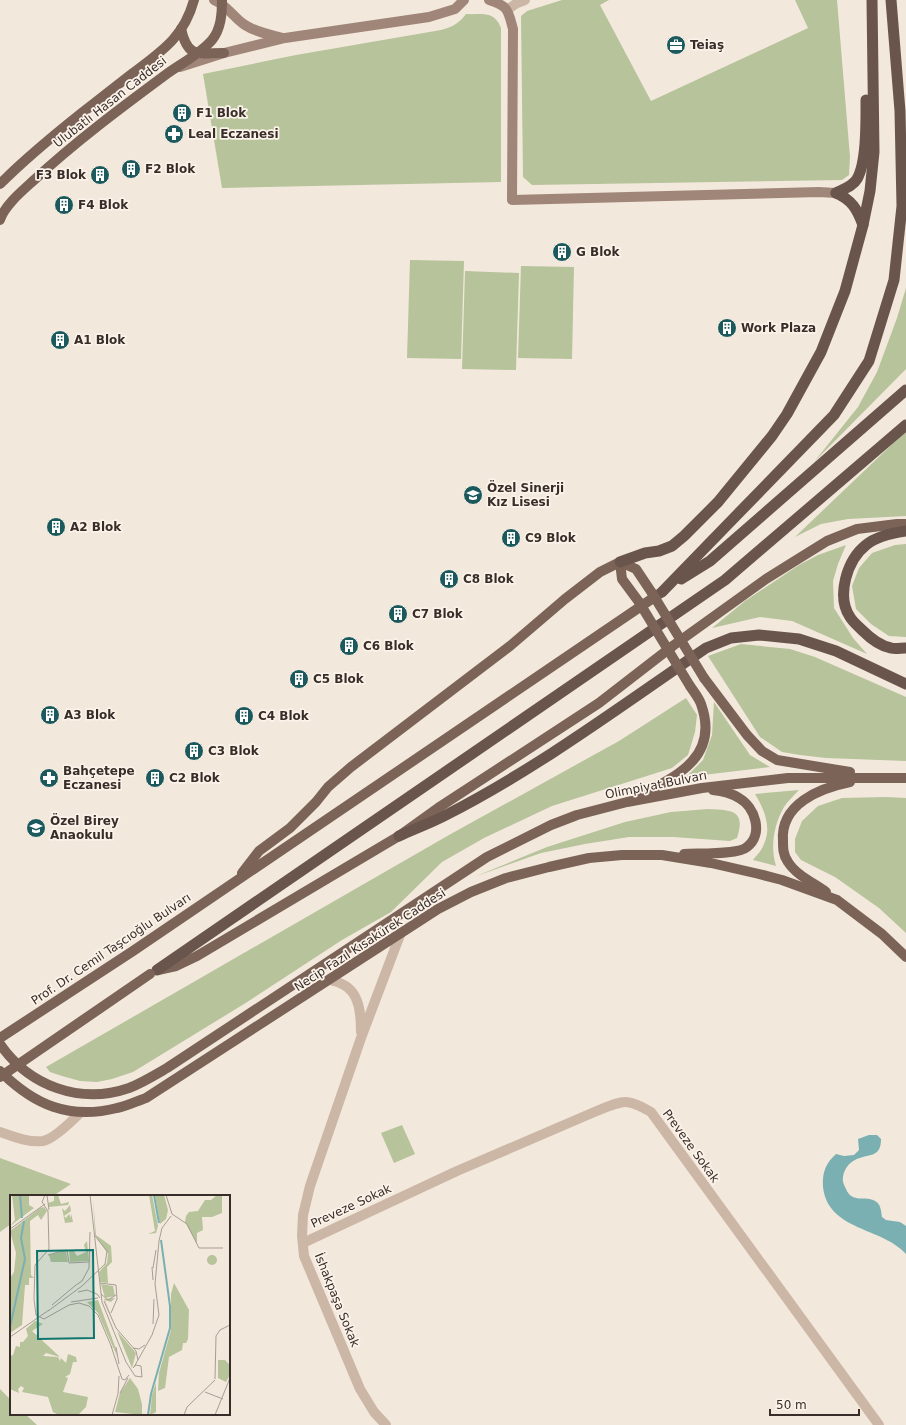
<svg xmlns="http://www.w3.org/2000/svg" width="906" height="1425" font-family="'DejaVu Sans',sans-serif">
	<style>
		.green { fill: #b6c39b }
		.water { fill: #7ab0b2 }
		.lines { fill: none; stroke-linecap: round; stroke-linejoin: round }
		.minor { stroke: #ccb7a7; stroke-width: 10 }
		.tertiary { stroke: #ccb7a7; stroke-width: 10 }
		.secondary { stroke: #a08678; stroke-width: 10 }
		.primary { stroke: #7b6358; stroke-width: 10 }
		.trunk { stroke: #6a554c; stroke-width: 11 }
		.primary-bridge { stroke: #7b6358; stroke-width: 10 }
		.labels { text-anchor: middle; stroke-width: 3.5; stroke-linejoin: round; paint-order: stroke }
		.poi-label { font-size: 12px; font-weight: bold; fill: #382d28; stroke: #fbf2e9; text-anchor: start }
		.street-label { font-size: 12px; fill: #382d28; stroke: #fbf2e9 }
		.inset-river { fill: none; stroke: #7ab0b2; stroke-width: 2 }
		.inset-road { fill: none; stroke: #a89d94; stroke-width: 1 }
		.view { fill: #0f766e; fill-opacity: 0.15; stroke: #0f766e; stroke-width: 2 }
		.inset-edge { fill: none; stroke: #382d28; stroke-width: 2 }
	</style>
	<rect width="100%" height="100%" fill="#f3e8dc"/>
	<g class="green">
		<path d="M562,0H609L600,5L651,101L808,28L795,0H837L850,157L849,175L842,180L532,185L523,177L521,16L527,11Z"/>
		<path d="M466,14C482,15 494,10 501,28V182L222,188L203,74L296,55L441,30C453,27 459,23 466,14Z"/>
		<path d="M410,260L464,261L461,359L407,358Z"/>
		<path d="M521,266L574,267L572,359L518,358Z"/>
		<path d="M465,271L519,273L516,370L462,369Z"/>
		<path d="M906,288V369L814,462L858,407L877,372L897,318Z"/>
		<path d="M906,431V516L848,519L821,524L795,537Z"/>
		<path d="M906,544V637L889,636L871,624L856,609L852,586L859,568L872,553L895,545Z"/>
		<path d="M846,545L838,564L833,581L834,608L853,638L867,654L792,621L760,617L712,628L745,601L799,565L818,555Z"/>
		<path d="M741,644L790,649L815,657L906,697V761L826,758L800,755L782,752L760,737L708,656Z"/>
		<path d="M686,698L697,715L695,732L688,755L672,768L552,806L484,838L442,862L391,912L342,940L244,1004L133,1072L112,1079L97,1082L80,1081L62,1076L50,1072L46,1067L449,835L619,741Z"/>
		<path d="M714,702L750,755L770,767L686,777L703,760L712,735Z"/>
		<path d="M799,790C794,795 788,801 784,807C774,824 770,847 776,866L753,860C757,855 762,850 764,844C772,827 764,809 755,794Z"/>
		<path d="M886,797L906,798V933L879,908L835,877L801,860L795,852V839L802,821L818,806L842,798Z"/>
		<path d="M708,809C732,810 746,810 737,838L730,841L673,837H629L585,844L541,853L474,877L547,847L625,822L671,812Z"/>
		<path d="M402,1125L415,1154L394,1163L381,1133Z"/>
		<path d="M0,1158L71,1184L53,1196H11V1224L0,1232Z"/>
		<path d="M0,1389L11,1400V1414H25L37,1425H0Z"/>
	</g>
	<path class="water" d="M869,1135H877L881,1139C881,1159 868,1153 855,1160C849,1163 844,1169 843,1177C842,1181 844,1185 846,1189C852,1204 866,1195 875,1201C881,1204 881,1211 882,1217L886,1220L900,1222L906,1226V1254C882,1227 828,1231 823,1187C822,1172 826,1163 836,1154L844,1156L854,1155L859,1150L858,1139Z"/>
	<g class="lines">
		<g class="minor">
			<path d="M507,10L517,3L525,0"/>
			<path d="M0,1132C12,1136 29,1143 43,1141C54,1139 72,1121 80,1113"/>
			<path d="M303,1243L457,1171L599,1110C624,1100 627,1098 651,1112L879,1425"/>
		</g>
		<g class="tertiary">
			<path d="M330,980C334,981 338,982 342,984C360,992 361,1015 361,1032"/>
			<path d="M386,1425L374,1412L360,1389L304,1256L302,1236L303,1215L310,1186L361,1038L400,935"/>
		</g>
		<g class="secondary">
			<path d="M214,0C227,5 233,17 245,25C256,32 270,35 283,38"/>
			<path d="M489,0C509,6 508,11 513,29L512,200L819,192L836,193"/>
			<path d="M180,67L224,53L285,38L429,17L455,9L464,0"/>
		</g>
		<g class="primary">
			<path d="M181,29C188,59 198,53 224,53"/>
			<path d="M0,184C26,158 54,135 83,112C100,99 116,86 133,73C162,51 184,37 194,0"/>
			<path d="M0,220C4,206 22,191 33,181C75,142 122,107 168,73C182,63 200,54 212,40C221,29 222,14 222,0"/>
			<path d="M620,562L622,579L639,602"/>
			<path d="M704,678L747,735L762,751L777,760L850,772"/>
			<path d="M638,796C676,777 720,757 701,704C699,698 694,692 690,686"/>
			<path d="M684,854C698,853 738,855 747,847C764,834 755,807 739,798C731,793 723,791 713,790"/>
			<path d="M242,873L259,851L290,828L316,802L328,787L351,767L510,646L565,599L600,572L620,562L636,569L652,593"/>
			<path d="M826,892C814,883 796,875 788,862C783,855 783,848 783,841C780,804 820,788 850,782"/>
			<path d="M158,970L176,966L197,956L399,836L438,808L599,703L674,645L766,579L798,559L827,541L857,529L897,524H906"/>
			<path d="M0,1038L133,951L662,592"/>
			<path d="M0,1044C29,1086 80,1105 129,1088C142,1083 155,1075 167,1068L487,857L551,825L577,815L627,802L702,788L788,778H906"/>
			<path d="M0,1071C34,1105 69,1120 117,1108C127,1106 137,1101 146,1098L438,909L471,892L506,878L549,867L589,858L622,855H662L711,863L759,874L782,880L837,900L882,934L906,957"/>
		</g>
		<g class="trunk">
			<path d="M836,193C844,189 853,186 857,179C867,162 866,120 866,100"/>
			<path d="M836,193C852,200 857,209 863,225"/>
			<path d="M906,531C892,533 877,536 866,545C847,560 836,596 850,617C853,622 858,626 862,630C870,638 880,646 891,648C895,649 901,648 906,648"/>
			<path d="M620,562L645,553L659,551L672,546L684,536L718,502L772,436L787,414L821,352L845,291L863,225L870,191L874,152L872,0"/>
			<path d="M681,579L710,561L906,390"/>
			<path d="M662,592L834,415L869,361L894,280L902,206L900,111L891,0"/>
			<path d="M399,836C414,829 431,823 446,815C538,768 621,706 706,648L731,638L759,635L799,639L836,651L906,684"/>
			<path d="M157,970L725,580L906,425"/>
		</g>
		<g class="primary-bridge">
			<path d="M652,593L704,678"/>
			<path d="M639,602L690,686"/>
			<path d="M0,1077L150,974"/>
		</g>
	</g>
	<defs>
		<symbol id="office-disc" viewBox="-11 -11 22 22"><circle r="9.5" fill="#1b595c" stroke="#fbf2e9"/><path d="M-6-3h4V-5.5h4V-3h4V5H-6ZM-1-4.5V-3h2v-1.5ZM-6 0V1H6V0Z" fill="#fff"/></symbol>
		<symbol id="building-disc" viewBox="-11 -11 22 22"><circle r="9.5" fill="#1b595c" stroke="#fbf2e9"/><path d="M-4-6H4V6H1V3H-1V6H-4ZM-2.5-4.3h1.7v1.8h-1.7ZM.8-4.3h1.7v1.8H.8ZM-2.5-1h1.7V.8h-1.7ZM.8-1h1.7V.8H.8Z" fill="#fff"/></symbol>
		<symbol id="pharmacy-disc" viewBox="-11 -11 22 22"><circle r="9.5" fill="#1b595c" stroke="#fbf2e9"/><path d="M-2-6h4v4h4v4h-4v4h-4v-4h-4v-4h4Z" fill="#fff"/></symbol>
		<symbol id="school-disc" viewBox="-11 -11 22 22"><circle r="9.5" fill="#1b595c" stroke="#fbf2e9"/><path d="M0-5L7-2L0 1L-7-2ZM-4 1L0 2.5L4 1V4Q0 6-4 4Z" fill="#fff"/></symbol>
	</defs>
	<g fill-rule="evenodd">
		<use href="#office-disc" x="665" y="34" width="22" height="22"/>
		<use href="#building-disc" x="171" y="102" width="22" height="22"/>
		<use href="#pharmacy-disc" x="163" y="123" width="22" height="22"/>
		<use href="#building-disc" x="120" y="158" width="22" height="22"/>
		<use href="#building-disc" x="89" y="164" width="22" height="22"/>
		<use href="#building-disc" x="53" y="194" width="22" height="22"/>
		<use href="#building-disc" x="551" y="241" width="22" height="22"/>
		<use href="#building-disc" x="716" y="317" width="22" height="22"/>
		<use href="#building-disc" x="49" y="329" width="22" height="22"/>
		<use href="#school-disc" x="462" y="484" width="22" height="22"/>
		<use href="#building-disc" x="45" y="516" width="22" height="22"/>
		<use href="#building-disc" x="500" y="527" width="22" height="22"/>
		<use href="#building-disc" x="438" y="568" width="22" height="22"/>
		<use href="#building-disc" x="387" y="603" width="22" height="22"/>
		<use href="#building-disc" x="338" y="635" width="22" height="22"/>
		<use href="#building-disc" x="288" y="668" width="22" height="22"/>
		<use href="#building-disc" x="39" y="704" width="22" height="22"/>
		<use href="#building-disc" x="233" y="705" width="22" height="22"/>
		<use href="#building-disc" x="183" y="740" width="22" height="22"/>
		<use href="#pharmacy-disc" x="38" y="767" width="22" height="22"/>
		<use href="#building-disc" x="144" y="767" width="22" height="22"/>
		<use href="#school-disc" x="25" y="817" width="22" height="22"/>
	</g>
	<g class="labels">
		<g class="poi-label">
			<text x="690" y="49">Teiaş</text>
			<text x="196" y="117">F1 Blok</text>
			<text x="188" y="138">Leal Eczanesi</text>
			<text x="145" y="173">F2 Blok</text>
			<text x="86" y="179" text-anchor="end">F3 Blok</text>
			<text x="78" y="209">F4 Blok</text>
			<text x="576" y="256">G Blok</text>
			<text x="741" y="332">Work Plaza</text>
			<text x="74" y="344">A1 Blok</text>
			<text x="487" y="492">Özel Sinerji<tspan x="487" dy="14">Kız Lisesi</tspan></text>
			<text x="70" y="531">A2 Blok</text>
			<text x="525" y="542">C9 Blok</text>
			<text x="463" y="583">C8 Blok</text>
			<text x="412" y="618">C7 Blok</text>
			<text x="363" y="650">C6 Blok</text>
			<text x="313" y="683">C5 Blok</text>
			<text x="64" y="719">A3 Blok</text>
			<text x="258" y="720">C4 Blok</text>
			<text x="208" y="755">C3 Blok</text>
			<text x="63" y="775">Bahçetepe<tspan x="63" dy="14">Eczanesi</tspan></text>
			<text x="169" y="782">C2 Blok</text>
			<text x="50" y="825">Özel Birey<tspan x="50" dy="14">Anaokulu</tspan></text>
		</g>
		<g class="street-label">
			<text transform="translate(110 102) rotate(-38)" y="4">Ulubatlı Hasan Caddesi</text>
			<text transform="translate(656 785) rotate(-11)" y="4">Olimpiyat Bulvarı</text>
			<text transform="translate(370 940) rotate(-33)" y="4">Necip Fazıl Kısakürek Caddesi</text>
			<text transform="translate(111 949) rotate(-34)" y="4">Prof. Dr. Cemil Taşcıoğlu Bulvarı</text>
			<text transform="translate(691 1146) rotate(54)" y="4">Preveze Sokak</text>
			<text transform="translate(351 1206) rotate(-25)" y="4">Preveze Sokak</text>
			<text transform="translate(337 1300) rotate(68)" y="4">İshakpaşa Sokak</text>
		</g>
	</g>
	<g transform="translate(10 1195)">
		<rect width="220" height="220" fill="#f3e8dc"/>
		<path d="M2,0H19V10L24,13L0,31L5,25ZM48,0L51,9L59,7L58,10L39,12L38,8L44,6V1ZM139,0H142L148,31L146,38L138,39L145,36ZM145,0H154L158,15L156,24L150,29ZM207,0H212V18L202,22H192L193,35L187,38V49L175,27L176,21L179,17L188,16L195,5H201ZM83,5L86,40L101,51L102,67L97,72L98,88L90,87L89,77L97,68L98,59L85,40ZM60,10L61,16L54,21L56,23L59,19L61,23V18L63,27L55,28L52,13L55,16ZM34,12L37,16L31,25L28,20L20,26L21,80L24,83H19V90H15L12,130L0,138V83L4,77L6,58L0,36L30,13ZM77,46L79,66L60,67L59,56L68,54L64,56L67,61L76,57L74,50ZM56,56L58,67H41L39,60ZM197 65a5 5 0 1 1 10 0a5 5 0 1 1-10 0ZM164,88L179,115L178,144L176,148H173L172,155L159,162L155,193L148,196L149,178L161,135V99ZM91,89L103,91L105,101L95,103ZM105,103L101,107L95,105L107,136L126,158L122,173L94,104ZM88,105L106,154L107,161L88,118L77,107ZM25,126L33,129L22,136L50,162L36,158L33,161L48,162L50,166L51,163L54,166L56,163L54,166L56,168L58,159L66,162L67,167H63L60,179L55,182L58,183L53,197L78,202L76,212L68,220H49L43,217L38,202L12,197L14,193L11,191L8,194L9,198L0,194V161L3,160L6,151L10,152V147H13L18,141L16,134ZM208,165H215L220,170V180L216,187L208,183ZM120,183L128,194L132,209V220L105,217L110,198ZM146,188V217L140,220L142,200Z" fill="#b6c39b"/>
		<path class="inset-river" d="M10,0L12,23M144,0L149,28M0,132L15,64L11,43L14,26M138,220L141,199L160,133V111L151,45"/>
		<path class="inset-road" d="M35,0L32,7L38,16L39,54L25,70L24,104L26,120L34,124L59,110L69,108L79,111L88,120L102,153M37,0L39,15M80,0L92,107L116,167L125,181L132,182L131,171L126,170L123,173M156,0L162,19L177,29L189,53H213M0,34L35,9M38,60L57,55L59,68L79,67M142,72L143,85M143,73L146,55M90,88L106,90L107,104L101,118M66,90L72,86L79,73L80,37M68,97L77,95L87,99L90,103M91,99L98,105L106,100M94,106L106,133L126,156L128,165M61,107L88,103M42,110L66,90M38,116L72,91L95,69L97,56L85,41M143,129L144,104M0,142L39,115M101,151L112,184L115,185L119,180M106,152L109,169M123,153L129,154L135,150M124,172L142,140L149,120L145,89L149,46L152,33L161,21M205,184L206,141L210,135L220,130M195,197L213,204M110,198L118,183M102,220L108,199L109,181M174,220L177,212L205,185M205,220L220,183"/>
		<path class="view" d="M83,55L84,143L28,144L27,56Z"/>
		<rect width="220" height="220" class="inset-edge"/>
	</g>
	<path d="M770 1409v6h89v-6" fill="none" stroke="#382d28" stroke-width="2"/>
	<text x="776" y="1409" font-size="12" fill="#382d28" stroke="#fbf2e9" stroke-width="3" paint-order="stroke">50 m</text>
</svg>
